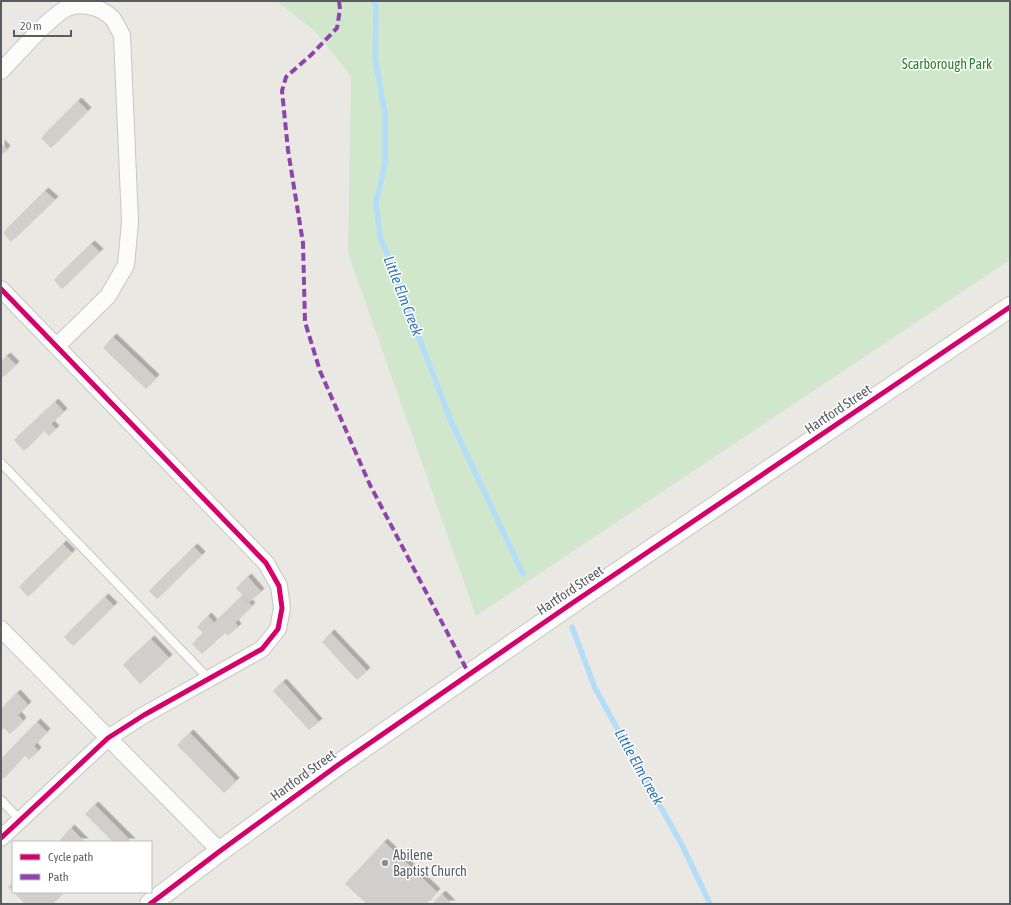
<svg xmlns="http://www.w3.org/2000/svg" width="1011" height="905" font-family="'Asap Condensed',sans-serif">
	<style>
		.green { fill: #d1e7cc }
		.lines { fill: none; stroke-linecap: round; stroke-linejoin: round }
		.stream { stroke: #b4ddf7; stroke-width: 5.5 }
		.building { fill: #d0cfcc; filter: url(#shadow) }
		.service-casing { stroke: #c6c6c5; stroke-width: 10 }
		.minor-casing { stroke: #c6c6c5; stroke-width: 18 }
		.tertiary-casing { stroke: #c6c6c5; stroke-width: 22 }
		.service { stroke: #fcfcfb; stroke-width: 8 }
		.minor { stroke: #fcfcfb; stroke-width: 16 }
		.tertiary { stroke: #fcfcfb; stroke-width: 20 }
		.quiet { stroke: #8e44ad; stroke-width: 4; stroke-dasharray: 8 4; stroke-linecap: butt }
		.cycleway-casing { stroke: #fff; stroke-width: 8 }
		.cycleway { stroke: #d6006c; stroke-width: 5 }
		.poi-dot { fill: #8c8e8f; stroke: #fff; stroke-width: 1.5 }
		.labels { text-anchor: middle; stroke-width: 3; stroke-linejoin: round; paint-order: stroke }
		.park-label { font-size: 14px; fill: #2f8231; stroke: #fff }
		.street-label { font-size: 14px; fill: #595d62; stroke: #fff }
		.poi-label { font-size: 14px; fill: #595d62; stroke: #fff; text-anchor: start }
		.water-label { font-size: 15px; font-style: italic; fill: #3878b5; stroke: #fff }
	</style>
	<defs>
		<filter id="shadow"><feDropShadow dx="3.5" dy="-3.5" stdDeviation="0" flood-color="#0004"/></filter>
	</defs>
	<rect width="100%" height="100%" fill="#eae8e3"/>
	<path class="green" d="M276,1H1010V260L476,616L348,253L351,76L315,31Z"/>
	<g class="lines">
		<g class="stream">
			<path d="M374,1L376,6L375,58L385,113V164L376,203L380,236L451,421L523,574"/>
			<path d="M572,627L595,688L683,847L710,904"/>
		</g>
	</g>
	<g class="building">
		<path d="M78,101L88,111L51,148L41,138Z"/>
		<path d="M1,143L7,149L1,156Z"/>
		<path d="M45,191L55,200L11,242L3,233Z"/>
		<path d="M91,244L100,252L62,289L54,280Z"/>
		<path d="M113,337L156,378L146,389L103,348Z"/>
		<path d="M7,356L16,365L1,379V361Z"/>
		<path d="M55,402L64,412L51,424L56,429L49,436L44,431L24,451L14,440Z"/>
		<path d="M63,544L72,553L28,597L19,587Z"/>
		<path d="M194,547L202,555L157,599L149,591Z"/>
		<path d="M248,577L261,592L249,602L236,588Z"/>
		<path d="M242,596L252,606L235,623L238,627L228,636L225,633L202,654L192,644L203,633L197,627L208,616L214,623Z"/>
		<path d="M105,597L114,606L73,646L64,637Z"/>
		<path d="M331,633L367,671L357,680L322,642Z"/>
		<path d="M151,639L169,658L140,684L123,665Z"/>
		<path d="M283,682L319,722L309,730L273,691Z"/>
		<path d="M17,693L28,705L18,715L23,721L10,734L4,728L1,732V709Z"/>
		<path d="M37,722L47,732L34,746L38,751L29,760L25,755L1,781V759Z"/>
		<path d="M190,733L236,781L224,793L177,745Z"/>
		<path d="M95,805L132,842H113L85,814Z"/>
		<path d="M71,828L85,842H62L60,840Z"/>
		<path d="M384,842L437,892L427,903L428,904H367L345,884Z"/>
		<path d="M13,882V892L8,887Z"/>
		<path d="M13,892H61L63,893L53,904H25Z"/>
		<path d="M442,894L452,904H432Z"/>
	</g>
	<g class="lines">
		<defs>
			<g id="service">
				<path d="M1,463L209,679"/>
				<path d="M1,800L20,820"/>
			</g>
			<g id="minor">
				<path d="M1,71C18,54 46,20 65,9C80,1 102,7 113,19C116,24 119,30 122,35L130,222L126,265L108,296L57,346"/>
				<path d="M1,289L266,563L279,586L282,608L278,629L262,649L144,715L108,738L1,838"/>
				<path d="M1,629L220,851"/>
			</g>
			<path id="tertiary" d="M150,904L220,851L338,765L568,606L1010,307"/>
		</defs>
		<use href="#service" class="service-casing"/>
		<use href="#minor" class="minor-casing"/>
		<use href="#tertiary" class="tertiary-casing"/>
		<use href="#service" class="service"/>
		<use href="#minor" class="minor"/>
		<use href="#tertiary" class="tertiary"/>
		<path class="quiet" d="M339,1L340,9L337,28L311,55L286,77L282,91L288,150L303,243L305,322L320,371L370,485L469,674"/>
		<defs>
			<g id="cycleway">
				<path d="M1,289L266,563L279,586L282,608L278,629L262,649L144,715L108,738L1,838"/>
				<path d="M150,904L220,851L338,765L568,606L1010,307"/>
			</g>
		</defs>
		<use href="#cycleway" class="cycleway-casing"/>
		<use href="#cycleway" class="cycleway"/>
	</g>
	<circle class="poi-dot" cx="385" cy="863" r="4"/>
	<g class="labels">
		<g class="park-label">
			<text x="947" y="69">Scarborough Park</text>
		</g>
		<g class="street-label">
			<text transform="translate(838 409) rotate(-34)" y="5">Hartford Street</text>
			<text transform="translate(570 590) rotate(-34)" y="5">Hartford Street</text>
			<text transform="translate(303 775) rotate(-36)" y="5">Hartford Street</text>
		</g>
		<g class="poi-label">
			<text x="393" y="860">Abilene<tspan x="393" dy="16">Baptist Church</tspan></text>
		</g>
		<g class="water-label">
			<text transform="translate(403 296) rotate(69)" y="5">Little Elm Creek</text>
			<text transform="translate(639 767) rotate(61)" y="5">Little Elm Creek</text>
		</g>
	</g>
	<rect width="1011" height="905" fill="none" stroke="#595d62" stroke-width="4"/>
	<rect x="12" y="841" width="140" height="52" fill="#ffffff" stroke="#bdbec0"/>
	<rect x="20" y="854" width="20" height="6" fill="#d6006c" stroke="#bdbec0"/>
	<text x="48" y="861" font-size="12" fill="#595d62">Cycle path</text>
	<rect x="20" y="874" width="20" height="6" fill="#8e44ad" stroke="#bdbec0"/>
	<text x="48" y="881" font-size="12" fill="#595d62">Path</text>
	<path d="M14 30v6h57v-6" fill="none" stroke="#595d62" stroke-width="2"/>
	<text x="20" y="30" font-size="12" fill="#595d62" stroke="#ffffff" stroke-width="3" paint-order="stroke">20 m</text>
</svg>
